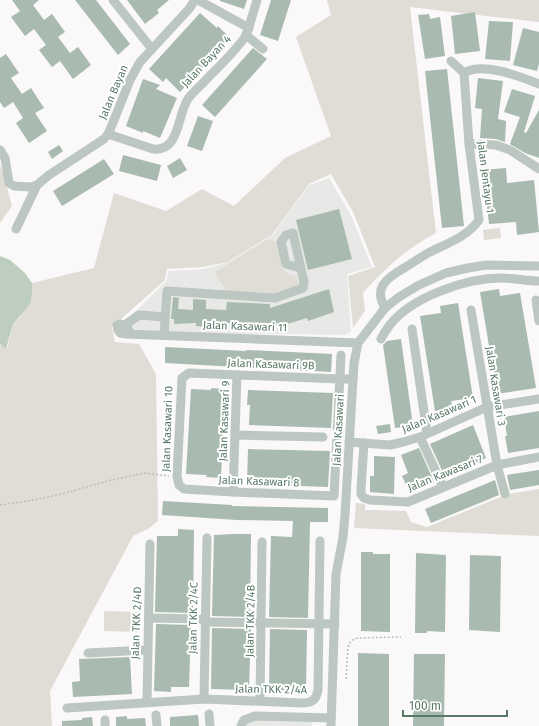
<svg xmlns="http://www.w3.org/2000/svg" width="539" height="726" font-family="'Fira Sans',sans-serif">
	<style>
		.built { fill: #e8e9e7 }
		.green { fill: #e0dcd6 }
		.water { fill: #bdcec0 }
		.building { fill: #a9bab0 }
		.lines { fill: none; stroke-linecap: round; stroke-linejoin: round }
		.path { stroke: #b7bfba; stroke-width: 1.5; stroke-dasharray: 2 2; stroke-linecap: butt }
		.minor { stroke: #bbc7c0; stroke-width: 9 }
		.labels { text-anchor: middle; stroke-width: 4; stroke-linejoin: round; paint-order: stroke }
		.street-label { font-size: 11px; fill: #597967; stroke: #fff }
	</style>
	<rect width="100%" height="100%" fill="#faf8f8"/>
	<g class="built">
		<path d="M329,178L351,215L372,267L347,274L351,332L345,335L136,332L129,318L167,280L168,271L204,269L229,262L273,235L309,185Z"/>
		<path d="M255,718L312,721V726H244L247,722Z"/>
	</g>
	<g class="green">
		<path d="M327,0H539V22L410,7L436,233C407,248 384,269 363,293L365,311L353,328L348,276L375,267L353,212L331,174L309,184L272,235L228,262L203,267L167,269L165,280L112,327L115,342L139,344L156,374L158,521L148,529L133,536L50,691L52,726H0V344L7,349L13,324L20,317L32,293V283L94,268L114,193L166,211L202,189L234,206L285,158L331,136L296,37L331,15Z"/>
		<path d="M0,166L2,169L12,206L0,223Z"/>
		<path d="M500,228L501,238L484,240L483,230Z"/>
		<path d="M268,239L276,242L283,270L288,274L296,276L299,285L274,293L227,291L216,277L215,272Z"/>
		<path d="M539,489V536L354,528L356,503L365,504V510L406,511L411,522L427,527L508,494Z"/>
		<path d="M104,611L137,612V632L104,631Z"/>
	</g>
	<path class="water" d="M0,256L10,260L25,273L32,283V293L30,304L13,324L6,349L0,344Z"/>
	<g class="building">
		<path d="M12,0H39L33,5L44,20L52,14L65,32L58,37L70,53L78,47L91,65L73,79L60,61L52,67L39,50L46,45L34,29L25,36L11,17L20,11Z"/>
		<path d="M75,0H96L130,44L118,55Z"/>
		<path d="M127,0H169L157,10L159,13L145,24Z"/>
		<path d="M220,0H247L244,9L220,1Z"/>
		<path d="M271,0H291L278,41L260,35Z"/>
		<path d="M475,12L480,51L455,54L451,16Z"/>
		<path d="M200,13L217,28L218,26L230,38L180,92L166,78L163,82L149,69Z"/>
		<path d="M429,14L430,19L440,17L445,56L425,59L418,15Z"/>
		<path d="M489,21L513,22L510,61L485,59Z"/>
		<path d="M523,28L539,32V64L537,71L513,65Z"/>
		<path d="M253,48L267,59L215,117L202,105Z"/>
		<path d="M6,54L19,73L11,78L22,94L31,88L44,108L35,113L47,131L29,143L16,123L23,118L13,102L4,108L0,102V58Z"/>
		<path d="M447,69L464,226L442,228L425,71Z"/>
		<path d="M478,78L503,81L498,119L506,121L505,142L496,139L480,138L482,109L475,108Z"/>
		<path d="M143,79L160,85L156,89L177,98L160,138L143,131V133L126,126Z"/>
		<path d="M512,89L535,96L524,132L526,133L539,110V158L525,153L510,144L520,117L504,112Z"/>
		<path d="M198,116L213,121L202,151L187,146Z"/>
		<path d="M59,145L63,151L52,159L48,152Z"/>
		<path d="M123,155L161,165L157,181L119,171Z"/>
		<path d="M180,158L187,170L173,178L167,166Z"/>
		<path d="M104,159L114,174L62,206L53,191Z"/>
		<path d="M506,168L507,183L534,180L539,232L517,235L516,222L489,224L483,170Z"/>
		<path d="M339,209L352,259L308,270L296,220Z"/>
		<path d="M329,289L334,312L308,321L307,318L284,325L228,323V325L206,324L207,327L196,326V323L174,324V319H171L173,297L179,298L178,309L193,310V299L206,300V309L226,310L227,302L270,304V308Z"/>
		<path d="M499,289L500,296L520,293L536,388L497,394L480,292Z"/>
		<path d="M458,303L473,398L451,401L453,408L435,411L420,316L441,313L440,306Z"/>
		<path d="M401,339L413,426L395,428L383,345L387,341Z"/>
		<path d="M165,347L246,351V350L332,354L331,372L165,363Z"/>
		<path d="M211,388L225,389L221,478L206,477L207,475L186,474L191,389L211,390Z"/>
		<path d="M248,390L333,393L331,428L249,425L250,405H247Z"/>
		<path d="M539,411V448L508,453L505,436H507L504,417Z"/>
		<path d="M390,424L391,432L378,434L376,426Z"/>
		<path d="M473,425L486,458L445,477L430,444Z"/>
		<path d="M419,448L434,482L410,493L402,476L408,473L401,455Z"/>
		<path d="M248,449L330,451L328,487L247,484Z"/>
		<path d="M374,456L395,457L394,494L370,492V476H374Z"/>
		<path d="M539,470V485L510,490L507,475Z"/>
		<path d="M495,480L499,495L431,523L425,509Z"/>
		<path d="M163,501L232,505V506L328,508V522H310L308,618L269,617L271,536L292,537L293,521L237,520L162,515Z"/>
		<path d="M178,529L194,530L193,613L155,612L157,536H178Z"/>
		<path d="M234,534H251L250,617L212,616L214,535Z"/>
		<path d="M361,552H373V554H390V632L361,631Z"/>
		<path d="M416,553L446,555L445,632L427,631V633H415Z"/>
		<path d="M470,555L501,556L500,632L469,630Z"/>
		<path d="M156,624L191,625L189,687H171V692L154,691Z"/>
		<path d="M212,628L251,629L249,690L211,689Z"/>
		<path d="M270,629L307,630L306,691L269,690Z"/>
		<path d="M358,653L389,654V726H358Z"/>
		<path d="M414,654H445L444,726H413Z"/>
		<path d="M130,657L132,694L73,697L72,682L80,681L79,659Z"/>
		<path d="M198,715L199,726H170V717Z"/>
		<path d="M127,716V719L145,718L146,726H116V717Z"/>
		<path d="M92,717L93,726H62V721L82,720V718Z"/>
	</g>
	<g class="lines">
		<g class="path">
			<path d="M0,505L28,501L62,494L111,480L145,473L169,476"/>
			<path d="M346,679L348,647C350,641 353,639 358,638L401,637"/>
		</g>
		<g class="minor">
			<path d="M113,0L152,49"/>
			<path d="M198,0L249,28"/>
			<path d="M246,35L263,49"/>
			<path d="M451,61L464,73"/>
			<path d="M108,134L153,149C180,152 177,115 188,99C192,93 198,88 203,83C217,68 233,54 245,37L248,30L257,0"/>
			<path d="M469,144L496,145L510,150L539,169"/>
			<path d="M0,150L5,158L9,183L14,186L31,187L37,185L49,175L104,139L108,134L112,125L130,80L140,62L189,9L195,0"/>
			<path d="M16,229L37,185"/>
			<path d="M536,300L539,321"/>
			<path d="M385,308C381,301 378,293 383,285C388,277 397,272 404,268C412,263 420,258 428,253C446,244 467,237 479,220L469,144L464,73C482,61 521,77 539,84"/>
			<path d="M471,310L497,465L505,494"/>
			<path d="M125,325L139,315L165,317"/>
			<path d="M412,329L427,433"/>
			<path d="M131,334C128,327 127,325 120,324L117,325L118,330L120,333L126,334L358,343"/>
			<path d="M164,335L167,291L275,298L303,288L304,282L293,233L286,235L281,242L286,264L300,268"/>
			<path d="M381,339C383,335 386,330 389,326C411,297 466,278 502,278C514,278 527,281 539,281"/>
			<path d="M341,355L334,496L233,492L184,489L179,485L177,476L182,378L189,373L340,379H353"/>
			<path d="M236,435L323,437"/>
			<path d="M420,437L443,487"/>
			<path d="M349,442L390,445L403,442L420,437L487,407L539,399"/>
			<path d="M364,443L361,488V494L364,498L370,500L408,502L497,465L539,457"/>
			<path d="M233,492L237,375"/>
			<path d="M149,618L205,619"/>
			<path d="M205,622L335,624"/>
			<path d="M88,653L147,650"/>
			<path d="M204,699L207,538"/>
			<path d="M260,701L262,542"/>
			<path d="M147,702L150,544"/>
			<path d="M67,708L204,699L302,703C312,703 316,700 318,690L320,541"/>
			<path d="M209,714L210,726"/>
			<path d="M156,715L157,726"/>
			<path d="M105,720V726"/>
			<path d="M241,726L244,720L255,716L331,718"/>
			<path d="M331,726L336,574L343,537L345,515L353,379L354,363L358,343L385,308L399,297L419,285L446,273L468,268L486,265L539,266"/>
		</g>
	</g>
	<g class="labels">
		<g class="street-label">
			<text transform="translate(206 61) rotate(-47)" y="4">Jalan Bayan 4</text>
			<text transform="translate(113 92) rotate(-67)" y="4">Jalan Bayan</text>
			<text transform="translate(486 177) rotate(83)" y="4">Jalan Jentayu 1</text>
			<text transform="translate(245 326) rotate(2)" y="4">Jalan Kasawari 11</text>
			<text transform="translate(271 364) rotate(2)" y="4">Jalan Kasawari 9B</text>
			<text transform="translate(496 386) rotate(81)" y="4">Jalan Kasawari 3</text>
			<text transform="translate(439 414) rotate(-23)" y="4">Jalan Kasawari 1</text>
			<text transform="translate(224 421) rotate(-88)" y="4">Jalan Kasawari 9</text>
			<text transform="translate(167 429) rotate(-88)" y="4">Jalan Kasawari 10</text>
			<text transform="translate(338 430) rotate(-87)" y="4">Jalan Kasawari</text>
			<text transform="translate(445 473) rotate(-22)" y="4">Jalan Kawasari 7</text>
			<text transform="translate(259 481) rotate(2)" y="4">Jalan Kasawari 8</text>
			<text transform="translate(193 618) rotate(-89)" y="4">Jalan TKK 2/4C</text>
			<text transform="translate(250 621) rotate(-89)" y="4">Jalan TKK 2/4B</text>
			<text transform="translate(136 623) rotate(-88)" y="4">Jalan TKK 2/4D</text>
			<text transform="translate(271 689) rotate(1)" y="4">Jalan TKK 2/4A</text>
		</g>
	</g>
	<path d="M403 710v6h104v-6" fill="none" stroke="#597967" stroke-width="2"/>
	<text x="409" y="710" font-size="12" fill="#597967" stroke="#ffffff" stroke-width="3" paint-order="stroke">100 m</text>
</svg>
